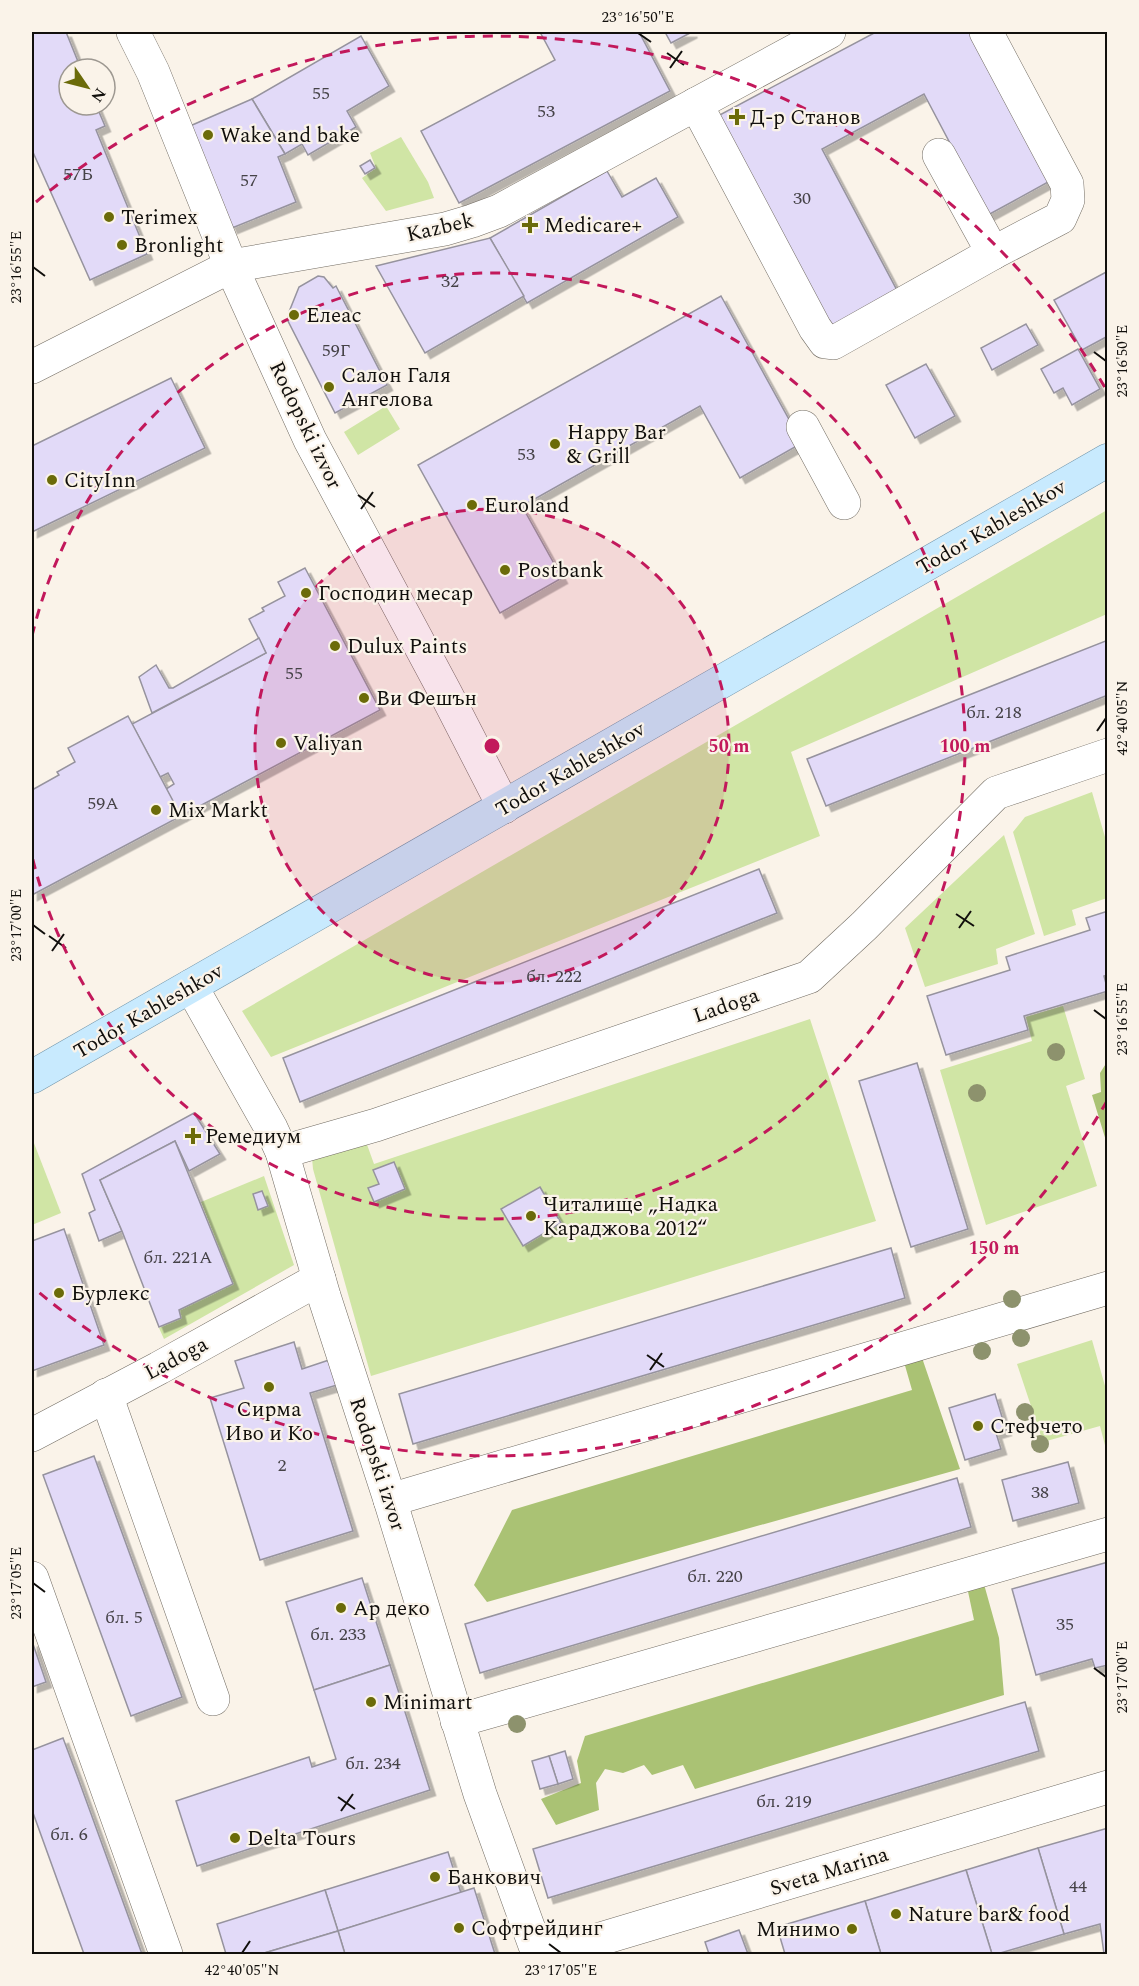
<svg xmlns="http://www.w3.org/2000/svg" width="1139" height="1986" font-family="Spectral,serif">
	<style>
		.green { fill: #d0e5a5 }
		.forest { fill: #aac274 }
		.building { fill: #e2daf8; stroke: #96939e; stroke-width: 1.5; filter: url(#shadow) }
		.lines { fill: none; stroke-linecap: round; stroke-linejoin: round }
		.minor-casing { stroke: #726c63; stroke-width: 34 }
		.major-casing { stroke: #7094a9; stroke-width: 34 }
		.minor { stroke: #fff; stroke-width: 33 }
		.major { stroke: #c8eafe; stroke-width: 33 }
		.tree { fill: #8d926d }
		.ticks { fill: none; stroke: #110f0c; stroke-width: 2 }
		.ring { fill: none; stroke: #c2185b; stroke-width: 3; stroke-dasharray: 10 8 }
		.poi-dot { fill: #6b6b09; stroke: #faf3e9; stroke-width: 2 }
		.labels { text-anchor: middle; stroke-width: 4.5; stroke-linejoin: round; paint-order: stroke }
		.number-label { font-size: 18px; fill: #454247 }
		.poi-label { font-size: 21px; fill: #110f0c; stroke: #faf3e9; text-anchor: start }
		.street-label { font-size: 21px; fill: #110f0c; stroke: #faf3e9 }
		.centre { fill: #c2185b; stroke: #faf3e9; stroke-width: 3 }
		.ring-label { font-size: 18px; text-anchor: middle; font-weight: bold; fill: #c2185b; stroke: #faf3e9; stroke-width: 4.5; stroke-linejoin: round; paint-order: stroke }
		.neatline { fill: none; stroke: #110f0c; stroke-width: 2 }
		.ticks-label { font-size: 15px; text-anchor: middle; fill: #110f0c }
	</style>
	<defs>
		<filter id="shadow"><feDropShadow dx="5.5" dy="5.5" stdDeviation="0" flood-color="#0004"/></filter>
	</defs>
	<rect width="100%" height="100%" fill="#faf3e9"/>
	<g class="green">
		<path d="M401,137L428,182L434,198L386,211L362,178L376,168L370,153Z"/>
		<path d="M386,406L400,429L358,455L344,432Z"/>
		<path d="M1107,510V614L791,752L820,836L271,1057L242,1011Z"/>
		<path d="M1092,792L1107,844V898L1072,910L1076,925L1044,936L1013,832L1025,817Z"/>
		<path d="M1004,835L1035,934L996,949L998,964L925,987L905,928Z"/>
		<path d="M1063,1006L1085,1079L1066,1086L1097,1186L986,1225L940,1070L1032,1041L1026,1017Z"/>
		<path d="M810,1019L876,1221L371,1376L313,1169L312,1158L365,1139L374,1164Z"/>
		<path d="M32,1138L61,1213L32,1225Z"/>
		<path d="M264,1176L294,1265L164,1339L159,1328L181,1318L179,1310L233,1284L201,1202Z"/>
		<path d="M1092,1340L1107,1393V1453L1100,1426L1043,1442L1017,1364Z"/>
	</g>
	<g class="forest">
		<path d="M1107,1062V1144L1092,1095L1101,1092L1100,1073Z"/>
		<path d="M919,1349L960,1469L487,1602L474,1585L512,1510L912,1390L902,1355Z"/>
		<path d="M982,1577L999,1638L1004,1695L695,1789L683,1765L652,1775L644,1765L623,1773L605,1769L596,1783L599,1810L556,1825L541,1799L581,1783L577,1761L585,1736L974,1620L966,1582Z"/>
	</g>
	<g class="building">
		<path d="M32,32H66L81,69H69V105H96L105,126L96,130L147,254L90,280L32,150Z"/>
		<path d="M540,32H639L670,91L459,203L421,131L555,60Z"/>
		<path d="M665,32H692L671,43Z"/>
		<path d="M876,32H970L1050,181L988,215L924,94L822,149L900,296L829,333L714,118Z"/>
		<path d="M361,36L389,86L347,111L356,127L308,155L302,144L285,154L252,99Z"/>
		<path d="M252,99L285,154L278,157L296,202L232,228L190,126Z"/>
		<path d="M370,160L375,168L365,174L360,166Z"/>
		<path d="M607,171L622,197L656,178L678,217L527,303L490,238Z"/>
		<path d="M490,238L524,296L425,353L376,266Z"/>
		<path d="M1108,271V336L1082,350L1054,300Z"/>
		<path d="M318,276L324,277L333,288L336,286L387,385L335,413L288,321L289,312L299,287Z"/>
		<path d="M721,296L802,443L740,478L700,406L522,506L562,578L500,613L418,465Z"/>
		<path d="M1026,324L1038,345L992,370L981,348Z"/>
		<path d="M1078,349L1100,389L1072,405L1063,388L1054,393L1041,369Z"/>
		<path d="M926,364L955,416L915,438L886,385Z"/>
		<path d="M171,378L205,448L32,532V446Z"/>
		<path d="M305,568L380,710L181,816L166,789L174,784L168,773L160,777L132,724L266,653L249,619L264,611L262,608L285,596L278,582Z"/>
		<path d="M259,638L266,653L152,713L139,677L156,665L169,688H173Z"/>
		<path d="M1108,640V695L826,806L807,759Z"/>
		<path d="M128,716L181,816L32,895V790L59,775L57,772L75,762L68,748Z"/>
		<path d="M759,869L777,913L300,1102L283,1058Z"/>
		<path d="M1108,911V975L1104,976L1108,991L1024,1016L1028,1030L946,1055L927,996L1010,970L1006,957L1090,930L1086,918Z"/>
		<path d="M917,1063L968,1229L911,1247L859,1081Z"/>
		<path d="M194,1113L220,1154L189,1171L175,1141L100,1180L122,1231L99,1241L89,1213L95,1210L82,1174Z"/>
		<path d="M175,1141L233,1284L179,1310L181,1318L159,1327L122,1231L100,1180Z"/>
		<path d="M394,1162L405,1189L374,1202L368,1188L379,1184L373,1170Z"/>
		<path d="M540,1187L561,1223L523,1246L501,1209Z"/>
		<path d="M262,1191L268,1206L258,1210L253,1194Z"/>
		<path d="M64,1229L104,1345L32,1371V1241Z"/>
		<path d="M891,1248L905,1298L413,1444L399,1394Z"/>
		<path d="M294,1342L302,1369L329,1360L337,1385L310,1393L353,1531L260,1560L210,1398L244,1388L235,1361Z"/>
		<path d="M995,1394L1006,1430L996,1433L1001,1449L965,1460L949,1408Z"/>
		<path d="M94,1456L182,1697L131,1716L43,1475Z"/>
		<path d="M1068,1462L1079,1503L1013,1521L1002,1480Z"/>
		<path d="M957,1478L971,1527L480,1673L465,1624Z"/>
		<path d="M1108,1562V1665L1095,1668L1092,1659L1036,1675L1012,1589Z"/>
		<path d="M362,1578L390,1665L314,1690L286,1602Z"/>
		<path d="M32,1641L46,1682L32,1687Z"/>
		<path d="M390,1665L430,1790L197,1866L176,1801L309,1757L312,1767L336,1759L314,1690Z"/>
		<path d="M1025,1702L1039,1751L548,1898L533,1849Z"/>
		<path d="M63,1738L78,1778L142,1954H84L32,1810V1750Z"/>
		<path d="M565,1751L573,1779L558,1784L549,1756Z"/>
		<path d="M549,1756L558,1784L540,1789L532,1761Z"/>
		<path d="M1108,1828V1954H1104L1100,1924L1064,1934L1038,1848Z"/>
		<path d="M1038,1848L1064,1934L997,1954H992L966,1870Z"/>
		<path d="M448,1852L461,1893L338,1931L325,1890Z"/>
		<path d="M966,1870L992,1954H881L865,1901Z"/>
		<path d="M474,1888L495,1954H345L338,1931Z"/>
		<path d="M325,1890L338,1931L261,1954H226L217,1924Z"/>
		<path d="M865,1901L881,1954H785L777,1927Z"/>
		<path d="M739,1930L748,1954H709L705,1942Z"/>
		<path d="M338,1931L345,1954H261Z"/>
	</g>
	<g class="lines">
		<defs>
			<g id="minor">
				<path d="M133,32L153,72L231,266L310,440L445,692L504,807"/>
				<path d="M696,104L815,328L825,342L833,343L993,253L1060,218L1068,200L1067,184L986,32"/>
				<path d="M939,155L993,253"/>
				<path d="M32,367L231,266L445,229L472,221L499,211L829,32"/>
				<path d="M803,427L844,503"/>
				<path d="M191,986L271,1128L282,1152L324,1296L390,1500L480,1794L538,1954"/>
				<path d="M282,1152L376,1125L809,977L864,926L996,793L1108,755"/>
				<path d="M106,1395L213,1699"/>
				<path d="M32,1435L159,1368L319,1279"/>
				<path d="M390,1500L1108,1288"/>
				<path d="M32,1578L166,1954"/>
				<path d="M457,1721L1108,1534"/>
				<path d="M550,1954L1108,1787"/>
			</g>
			<path id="major" d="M32,1077L1108,460"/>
		</defs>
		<use href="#minor" class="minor-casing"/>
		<use href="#major" class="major-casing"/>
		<use href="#minor" class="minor"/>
		<use href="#major" class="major"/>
	</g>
	<g class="tree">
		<circle cx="1056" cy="1052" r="9"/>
		<circle cx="977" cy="1093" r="9"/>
		<circle cx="1012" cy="1299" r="9"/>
		<circle cx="1021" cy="1338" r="9"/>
		<circle cx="982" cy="1351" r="9"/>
		<circle cx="1025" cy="1412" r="9"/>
		<circle cx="1040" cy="1444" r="9"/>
		<circle cx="517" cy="1724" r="9"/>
	</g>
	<path class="ticks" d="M638,33L651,42M667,53L684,65M670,68L682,51M33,267L45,276M1094,352L1106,361M358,495L375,507M361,509L373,492M1097,731L1106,718M956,914L974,926M33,925L45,934M959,928L971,911M49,936L66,948M52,951L64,934M1094,1010L1106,1019M647,1355L664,1367M650,1370L662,1353M33,1583L45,1592M1094,1668L1106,1677M338,1797L355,1809M341,1811L353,1794M549,1944L561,1953M242,1953L250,1941"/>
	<circle cx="492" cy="746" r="237" fill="#c2185b" fill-opacity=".12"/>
	<g class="ring">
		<circle cx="492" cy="746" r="237"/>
		<path d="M32 636A473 473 0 1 1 32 856"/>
		<path d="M1107 1101A710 710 0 0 1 36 1290M36 202A710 710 0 0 1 1107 391"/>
	</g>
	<g class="poi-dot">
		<path d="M734 108h6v6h6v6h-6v6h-6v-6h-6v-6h6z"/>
		<circle cx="208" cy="135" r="6"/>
		<circle cx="109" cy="217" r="6"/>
		<path d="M527 216h6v6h6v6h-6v6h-6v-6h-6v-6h6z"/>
		<circle cx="122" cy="245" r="6"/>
		<circle cx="294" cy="315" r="6"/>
		<circle cx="329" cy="387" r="6"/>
		<circle cx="555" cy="444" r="6"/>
		<circle cx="52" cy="480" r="6"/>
		<circle cx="472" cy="505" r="6"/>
		<circle cx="505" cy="570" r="6"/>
		<circle cx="306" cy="593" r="6"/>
		<circle cx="335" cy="646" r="6"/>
		<circle cx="364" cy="698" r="6"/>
		<circle cx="281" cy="743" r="6"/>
		<circle cx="156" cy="810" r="6"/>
		<path d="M190 1127h6v6h6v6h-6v6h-6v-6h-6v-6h6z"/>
		<circle cx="531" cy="1216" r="6"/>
		<circle cx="59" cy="1293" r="6"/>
		<circle cx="269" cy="1387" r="6"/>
		<circle cx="978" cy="1426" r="6"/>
		<circle cx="341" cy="1608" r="6"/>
		<circle cx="371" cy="1702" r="6"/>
		<circle cx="235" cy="1838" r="6"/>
		<circle cx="435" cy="1877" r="6"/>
		<circle cx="896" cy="1914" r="6"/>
		<circle cx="459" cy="1928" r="6"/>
		<circle cx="852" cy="1929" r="6"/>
	</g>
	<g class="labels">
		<g class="number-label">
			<text x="321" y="99">55</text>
			<text x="546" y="117">53</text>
			<text x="78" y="180">57Б</text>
			<text x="249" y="186">57</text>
			<text x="802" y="204">30</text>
			<text x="450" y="287">32</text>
			<text x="336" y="356">59Г</text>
			<text x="526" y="460">53</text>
			<text x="294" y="679">55</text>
			<text x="994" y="718">бл. 218</text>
			<text x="103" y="809">59А</text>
			<text x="554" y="982">бл. 222</text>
			<text x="178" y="1263">бл. 221А</text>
			<text x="282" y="1471">2</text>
			<text x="1040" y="1498">38</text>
			<text x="715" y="1582">бл. 220</text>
			<text x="124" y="1623">бл. 5</text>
			<text x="1065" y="1630">35</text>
			<text x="338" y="1640">бл. 233</text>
			<text x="373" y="1769">бл. 234</text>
			<text x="784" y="1807">бл. 219</text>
			<text x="69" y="1840">бл. 6</text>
			<text x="1078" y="1892">44</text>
		</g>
		<g class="poi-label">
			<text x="750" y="124">Д-р Станов</text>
			<text x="220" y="142">Wake and bake</text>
			<text x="121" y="224">Terimex</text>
			<text x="544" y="232">Medicare+</text>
			<text x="134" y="252">Bronlight</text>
			<text x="306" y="322">Елеас</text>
			<text x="341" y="382">Салон Галя<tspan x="341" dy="24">Ангелова</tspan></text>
			<text x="567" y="439">Happy Bar<tspan x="567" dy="24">&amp; Grill</tspan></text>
			<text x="64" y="487">CityInn</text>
			<text x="484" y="512">Euroland</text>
			<text x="517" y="577">Postbank</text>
			<text x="318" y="600">Господин месар</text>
			<text x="347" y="653">Dulux Paints</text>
			<text x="376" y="705">Ви Фешън</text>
			<text x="293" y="750">Valiyan</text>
			<text x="168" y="817">Mix Markt</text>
			<text x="205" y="1143">Ремедиум</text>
			<text x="543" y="1211">Читалище „Надка<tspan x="543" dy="24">Караджова 2012“</tspan></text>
			<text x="71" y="1300">Бурлекс</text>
			<text x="269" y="1416" text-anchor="middle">Сирма<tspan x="269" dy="24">Иво и Ко</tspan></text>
			<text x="990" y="1433">Стефчето</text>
			<text x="353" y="1615">Ар деко</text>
			<text x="383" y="1709">Minimart</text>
			<text x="247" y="1845">Delta Tours</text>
			<text x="447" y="1884">Банкович</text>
			<text x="908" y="1921">Nature bar&amp; food</text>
			<text x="471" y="1935">Софтрейдинг</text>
			<text x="840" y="1936" text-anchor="end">Минимо</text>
		</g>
		<g class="street-label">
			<text transform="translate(440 227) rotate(-13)" y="7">Kazbek</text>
			<text transform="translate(306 425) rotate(64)" y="7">Rodopski izvor</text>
			<text transform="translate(991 527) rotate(-30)" y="7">Todor Kableshkov</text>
			<text transform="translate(570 769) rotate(-30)" y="7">Todor Kableshkov</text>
			<text transform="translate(726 1005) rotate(-19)" y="7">Ladoga</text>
			<text transform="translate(148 1011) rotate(-30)" y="7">Todor Kableshkov</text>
			<text transform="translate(176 1358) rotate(-28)" y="7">Ladoga</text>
			<text transform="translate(378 1464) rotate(72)" y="7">Rodopski izvor</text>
			<text transform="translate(829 1871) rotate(-17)" y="7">Sveta Marina</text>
		</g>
	</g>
	<circle cx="492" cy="746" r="9" class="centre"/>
	<g class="ring-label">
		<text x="729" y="752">50 m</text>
		<text x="965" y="752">100 m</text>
		<text x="994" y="1254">150 m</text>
	</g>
	<rect width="1139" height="1986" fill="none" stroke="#faf3e9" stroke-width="66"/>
	<g transform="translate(87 87) rotate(125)"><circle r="28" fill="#faf3e9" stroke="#9d9891" stroke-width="1.5"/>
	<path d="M0-4.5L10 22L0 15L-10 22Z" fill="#6b6b09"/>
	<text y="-9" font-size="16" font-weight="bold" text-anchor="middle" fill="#110f0c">N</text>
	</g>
	<rect x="33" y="33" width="1073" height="1920" class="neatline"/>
	<g class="ticks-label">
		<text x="638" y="22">23°16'50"E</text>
		<text transform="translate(16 267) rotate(-90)" y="5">23°16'55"E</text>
		<text transform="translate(1122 361) rotate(-90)" y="5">23°16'50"E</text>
		<text transform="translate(1122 718) rotate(-90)" y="5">42°40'05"N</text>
		<text transform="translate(16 925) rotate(-90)" y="5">23°17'00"E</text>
		<text transform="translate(1122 1019) rotate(-90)" y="5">23°16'55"E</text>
		<text transform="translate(16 1583) rotate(-90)" y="5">23°17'05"E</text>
		<text transform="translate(1122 1677) rotate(-90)" y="5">23°17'00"E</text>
		<text x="242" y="1975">42°40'05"N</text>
		<text x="561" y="1975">23°17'05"E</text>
	</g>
</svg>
